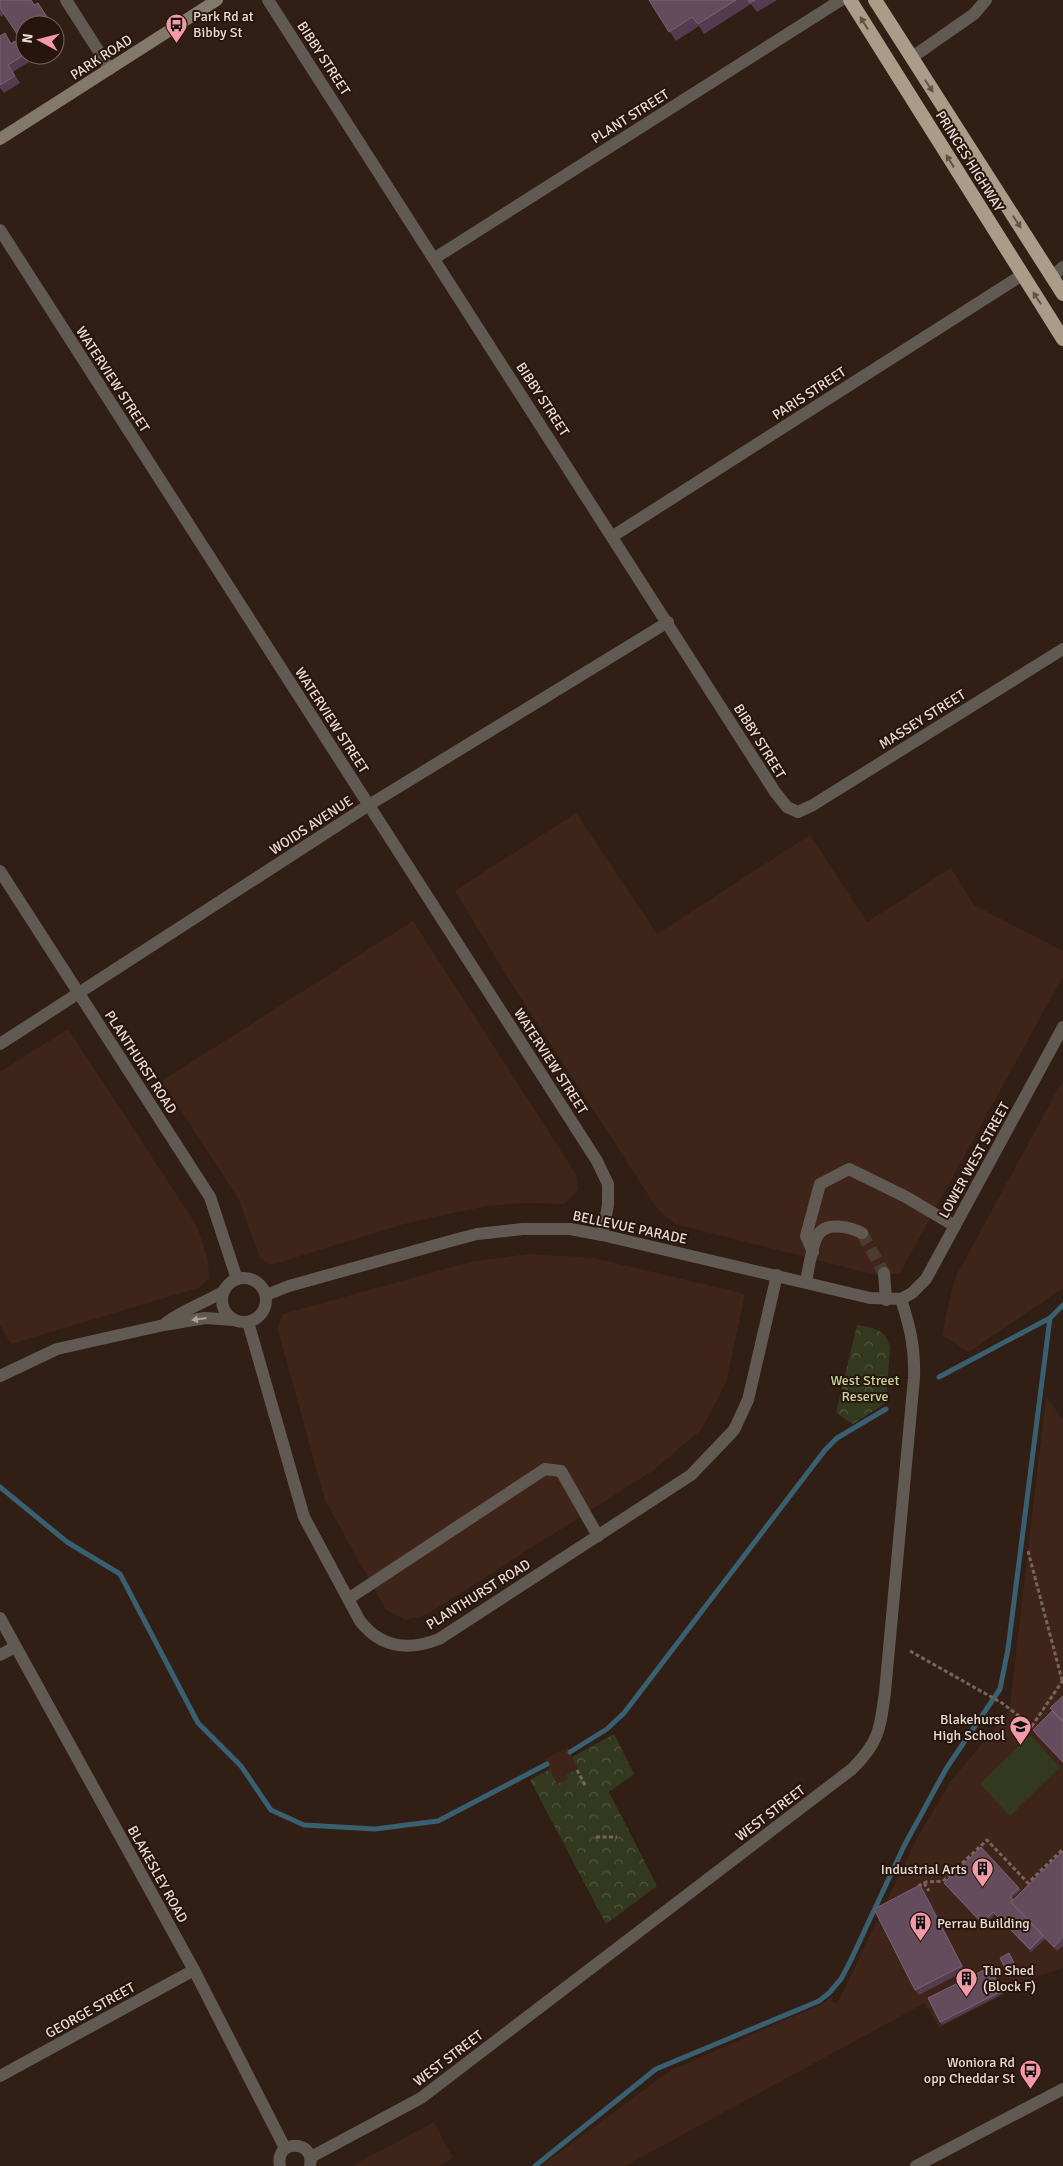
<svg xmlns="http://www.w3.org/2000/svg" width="1063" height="2166" font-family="Signika,sans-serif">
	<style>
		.built { fill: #3f2519 }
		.park { fill: url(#park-crowns) }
		.garden { fill: #33391f }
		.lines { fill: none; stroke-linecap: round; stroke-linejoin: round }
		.stream { stroke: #396071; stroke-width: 5 }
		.minor-tunnel { stroke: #4d3a32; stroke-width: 12; stroke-dasharray: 12 6; stroke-linecap: butt }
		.path { stroke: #76655d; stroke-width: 3; stroke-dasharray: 4 2.5; stroke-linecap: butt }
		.minor { stroke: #615a52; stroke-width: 12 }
		.tertiary { stroke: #615a52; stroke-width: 12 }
		.secondary { stroke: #83796b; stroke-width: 12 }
		.trunk { stroke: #aa9c88; stroke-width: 14 }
		.wall { fill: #553b4f }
		.shaded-wall { fill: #402832 }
		.building { fill: #654c5d; stroke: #7a6370 }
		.oneway { fill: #625244 }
		.oneway2 { fill: #aca19a }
		.labels { text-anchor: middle; stroke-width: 4; stroke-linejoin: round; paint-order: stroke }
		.poi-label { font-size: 14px; fill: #e9dbd5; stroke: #27150c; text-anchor: start }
		.street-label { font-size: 14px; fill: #e9dbd5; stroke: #27150c }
		.park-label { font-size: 14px; fill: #c5d498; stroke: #27150c }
	</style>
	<defs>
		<pattern id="park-crowns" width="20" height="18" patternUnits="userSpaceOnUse" patternTransform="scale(1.25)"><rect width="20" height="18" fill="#33391f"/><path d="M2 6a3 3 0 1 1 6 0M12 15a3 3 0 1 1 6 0" fill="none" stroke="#51553f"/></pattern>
	</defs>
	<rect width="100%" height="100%" fill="#311e15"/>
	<g class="built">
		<path d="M576,813L657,934L810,835L867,922L951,868L974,905L1063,951V976L900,1273L880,1276L675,1224L658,1210L508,978L455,891Z"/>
		<path d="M413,921L576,1174L578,1190L565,1204L524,1203L487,1206L448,1214L404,1224L271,1265L260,1258L239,1200L162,1081Z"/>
		<path d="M68,1029L197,1226L208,1261L209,1277L201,1287L11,1344L0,1325V1072Z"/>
		<path d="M1063,1080V1288L969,1352L942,1335L951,1293L956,1276Z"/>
		<path d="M528,1254L594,1258L745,1294L726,1383L701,1430L654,1470L426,1615L405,1620L386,1610L325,1500L277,1327L283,1314L470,1262Z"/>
		<path d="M1046,1396L1063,1420V1968L1012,1985L1015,1989L939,2028L925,2003L625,2166H541L671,2070L820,2005L834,1995L831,2001L837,2004L916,1840L951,1781L1008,1712L1010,1706Z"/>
		<path d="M568,1747L578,1769L566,1775L568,1779L557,1784L545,1759Z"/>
		<path d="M434,2122L453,2158L439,2166H352Z"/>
	</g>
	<g class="park">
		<path d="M857,1325C873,1328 887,1329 890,1348L886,1403L853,1424L836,1413Z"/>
		<path d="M614,1734L634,1774L609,1792L657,1886L606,1924L530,1780L550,1769L557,1784L568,1779L566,1775L578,1769L572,1757Z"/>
	</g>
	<path class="garden" d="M1030,1735L1060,1767L1010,1816L980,1784Z"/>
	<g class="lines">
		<g class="stream">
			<path d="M939,1377L1050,1318L1063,1305"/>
			<path d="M0,1487L67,1542L120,1574L198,1723L241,1766L271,1810L304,1825L375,1829L438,1821L547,1764"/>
			<path d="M570,1752L607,1729L624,1713L825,1450L837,1438L886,1409"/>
			<path d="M535,2166L656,2069L819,2001L829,1993L841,1979L850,1962L904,1846L946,1769L1000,1689L1008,1649L1050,1318"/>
		</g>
		<path class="minor-tunnel" d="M862,1233L884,1273"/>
		<g class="path">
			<path d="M1028,1551L1062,1680"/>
			<path d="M910,1651L1002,1703L1032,1726L1063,1680"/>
			<path d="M577,1770L585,1785"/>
			<path d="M596,1837H617"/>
			<path d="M924,1883L929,1891"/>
			<path d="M918,1886L926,1882L943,1881L987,1840L1028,1883L1063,1849"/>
		</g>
		<g class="minor">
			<path d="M66,0L110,69"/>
			<path d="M268,0L775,792L787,807L798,812L813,805L1063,649"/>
			<path d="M911,58L974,14L986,0"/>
			<path d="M0,230L597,1161L608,1184V1205L602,1235"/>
			<path d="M435,258L841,0"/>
			<path d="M1052,277L1063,267"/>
			<path d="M613,536L1022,275"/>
			<path d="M0,871L210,1197L237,1279"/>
			<path d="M0,1044L369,805L668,622"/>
			<path d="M813,1252L806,1236L820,1184L849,1169L906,1197L955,1226"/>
			<path d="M884,1273L886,1300"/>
			<path d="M806,1282C808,1271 812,1245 818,1235C826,1221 850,1227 862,1233"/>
			<path d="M248,1322L304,1517L360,1621C381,1648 408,1651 439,1639L691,1475L734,1430L748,1400L777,1275"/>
			<path d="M348,1599L545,1469L561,1471L598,1536"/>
			<path d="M0,1655L15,1647"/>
			<path d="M0,2076L194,1970"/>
			<path d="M311,2157L421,2098L852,1769C879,1742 880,1730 885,1692L914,1378C915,1347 910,1327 901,1299"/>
			<path d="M916,2166L1063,2089"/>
		</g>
		<g class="tertiary">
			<circle cx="244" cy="1300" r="22"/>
			<path d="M266,1295L289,1286L454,1240L477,1234L523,1229H570L602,1235L870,1298L901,1299L912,1293L926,1279L1063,1027"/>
			<path d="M166,1323C184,1309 205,1303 224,1291"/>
			<path d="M0,1376L57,1349L164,1325L205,1318L234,1320"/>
			<path d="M0,1618L194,1970L285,2148"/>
			<path d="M280,2166C274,2139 316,2139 310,2166"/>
		</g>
		<path class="secondary" d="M0,139L217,0"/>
		<g class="trunk">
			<path d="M850,0L1063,339"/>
			<path d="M875,0L1063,294"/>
		</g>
	</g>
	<g class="wall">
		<path d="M0,0L34,5L38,3L52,25H25L4,14L1,17L0,15Z"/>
		<path d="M649,0H777L757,12L751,4L704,34L699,26L676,41Z"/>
		<path d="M55,29L60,38L55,41Z"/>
		<path d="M0,36L11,43L15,41L29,62L13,72L20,83L4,93L0,88Z"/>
		<path d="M55,42L59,48L55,51Z"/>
		<path d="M31,55H48L36,63Z"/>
		<path d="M1063,1696V1763L1036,1735L1033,1730L1052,1711L1050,1708Z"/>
		<path d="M1063,1851V1946L1057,1951L1044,1938L1045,1939L1031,1952L995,1914L984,1926L944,1883L1019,1888L1021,1890L1012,1898L1013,1900Z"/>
		<path d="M924,1889L965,1971L919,1995L915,1990Z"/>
		<path d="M1009,1953L1016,1966L1007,1970L1005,1968Z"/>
		<path d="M990,1967L1004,1993L942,2025L940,2022Z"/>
	</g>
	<path class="shaded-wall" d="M920,1885L924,1889L965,1971L962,1966Z"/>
	<g class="building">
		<path d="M0,0H31L34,5L38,3L52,25H25V46L0,8Z"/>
		<path d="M649,0H736L698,24L692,17L669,32Z"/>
		<path d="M748,0H755L750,3Z"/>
		<path d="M5,33L11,44L15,41L24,55L8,65L15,76L0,85V36Z"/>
		<path d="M1063,1696V1721L1050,1708Z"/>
		<path d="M1052,1711L1063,1722V1762L1033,1730Z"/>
		<path d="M981,1847L1019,1888L1010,1896L1013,1900L1011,1902L1043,1936L1030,1949L993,1912L982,1923L944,1883Z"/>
		<path d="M1063,1851V1937L1054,1947L1011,1902Z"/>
		<path d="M920,1885L962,1966L915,1990L874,1909Z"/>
		<path d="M1009,1953L1014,1963L1005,1968L1000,1958Z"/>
		<path d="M990,1967L1002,1991L940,2022L928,1998Z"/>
	</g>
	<defs><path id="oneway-solid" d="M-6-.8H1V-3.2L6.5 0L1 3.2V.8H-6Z" transform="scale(1.25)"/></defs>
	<g class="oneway">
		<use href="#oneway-solid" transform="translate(864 23) rotate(-122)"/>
		<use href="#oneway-solid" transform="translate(929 86) rotate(57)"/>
		<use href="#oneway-solid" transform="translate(950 161) rotate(-122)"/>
		<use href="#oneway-solid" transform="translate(1017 222) rotate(57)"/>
		<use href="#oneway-solid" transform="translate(1037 298) rotate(-123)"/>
	</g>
	<use class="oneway2" href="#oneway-solid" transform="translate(199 1319) rotate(172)"/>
	<defs>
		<symbol id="bus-pin" viewBox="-11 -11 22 30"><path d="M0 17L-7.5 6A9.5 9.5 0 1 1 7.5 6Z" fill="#f49aa6" stroke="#27150c"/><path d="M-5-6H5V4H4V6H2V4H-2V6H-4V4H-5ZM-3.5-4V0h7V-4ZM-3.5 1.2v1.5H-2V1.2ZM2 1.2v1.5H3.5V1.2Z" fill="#111"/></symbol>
		<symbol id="school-pin" viewBox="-11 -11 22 30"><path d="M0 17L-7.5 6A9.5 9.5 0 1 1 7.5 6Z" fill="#f49aa6" stroke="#27150c"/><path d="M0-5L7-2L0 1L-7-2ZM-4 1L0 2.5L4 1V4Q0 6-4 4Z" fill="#111"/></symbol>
		<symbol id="building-pin" viewBox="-11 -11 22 30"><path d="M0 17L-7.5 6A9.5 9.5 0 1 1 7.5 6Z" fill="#f49aa6" stroke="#27150c"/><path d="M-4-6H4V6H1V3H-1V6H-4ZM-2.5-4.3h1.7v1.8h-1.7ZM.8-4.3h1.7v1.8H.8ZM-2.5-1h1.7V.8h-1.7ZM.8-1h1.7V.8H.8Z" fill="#111"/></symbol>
	</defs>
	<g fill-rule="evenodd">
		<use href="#bus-pin" x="164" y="12" width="25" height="34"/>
		<use href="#school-pin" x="1008" y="1714" width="25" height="34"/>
		<use href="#building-pin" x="970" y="1856" width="25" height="34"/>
		<use href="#building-pin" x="908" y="1910" width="25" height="34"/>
		<use href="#building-pin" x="954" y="1966" width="25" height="34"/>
		<use href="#bus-pin" x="1018" y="2058" width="25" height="34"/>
	</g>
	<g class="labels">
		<g class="poi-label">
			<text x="193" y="21">Park Rd at<tspan x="193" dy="16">Bibby St</tspan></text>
			<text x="1005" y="1724" text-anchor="end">Blakehurst<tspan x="1005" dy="16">High School</tspan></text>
			<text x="967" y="1874" text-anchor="end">Industrial Arts</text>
			<text x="937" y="1928">Perrau Building</text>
			<text x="983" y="1975">Tin Shed<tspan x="983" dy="16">(Block F)</tspan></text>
			<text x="1015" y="2067" text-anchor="end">Woniora Rd<tspan x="1015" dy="16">opp Cheddar St</tspan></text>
		</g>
		<g class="street-label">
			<text transform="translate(101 57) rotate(-33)" y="5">PARK ROAD</text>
			<text transform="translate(324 58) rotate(57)" y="5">BIBBY STREET</text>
			<text transform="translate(630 116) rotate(-32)" y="5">PLANT STREET</text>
			<text transform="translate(970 161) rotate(58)" y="5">PRINCES HIGHWAY</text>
			<text transform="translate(113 379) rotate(57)" y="5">WATERVIEW STREET</text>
			<text transform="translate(809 393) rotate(-33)" y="5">PARIS STREET</text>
			<text transform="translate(543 399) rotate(57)" y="5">BIBBY STREET</text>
			<text transform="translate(922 719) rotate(-32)" y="5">MASSEY STREET</text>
			<text transform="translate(332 720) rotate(57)" y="5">WATERVIEW STREET</text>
			<text transform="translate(760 741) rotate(58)" y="5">BIBBY STREET</text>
			<text transform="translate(311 825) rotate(-33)" y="5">WOIDS AVENUE</text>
			<text transform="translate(551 1061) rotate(57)" y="5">WATERVIEW STREET</text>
			<text transform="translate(141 1062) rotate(57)" y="5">PLANTHURST ROAD</text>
			<text transform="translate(974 1160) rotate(-61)" y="5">LOWER WEST STREET</text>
			<text transform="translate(630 1227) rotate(12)" y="5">BELLEVUE PARADE</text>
			<text transform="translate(478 1594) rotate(-32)" y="5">PLANTHURST ROAD</text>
			<text transform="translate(770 1813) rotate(-37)" y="5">WEST STREET</text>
			<text transform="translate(158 1874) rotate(61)" y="5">BLAKESLEY ROAD</text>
			<text transform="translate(90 2010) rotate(-29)" y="5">GEORGE STREET</text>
			<text transform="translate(448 2058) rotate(-37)" y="5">WEST STREET</text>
		</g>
		<g class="park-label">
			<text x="865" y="1385">West Street<tspan x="865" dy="16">Reserve</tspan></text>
		</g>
	</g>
	<g transform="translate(40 40) rotate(277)"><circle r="24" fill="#27150c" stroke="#75645c"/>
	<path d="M0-4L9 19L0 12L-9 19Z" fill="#f49aa6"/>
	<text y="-8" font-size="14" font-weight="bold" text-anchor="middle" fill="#e9dbd5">N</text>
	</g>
</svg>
